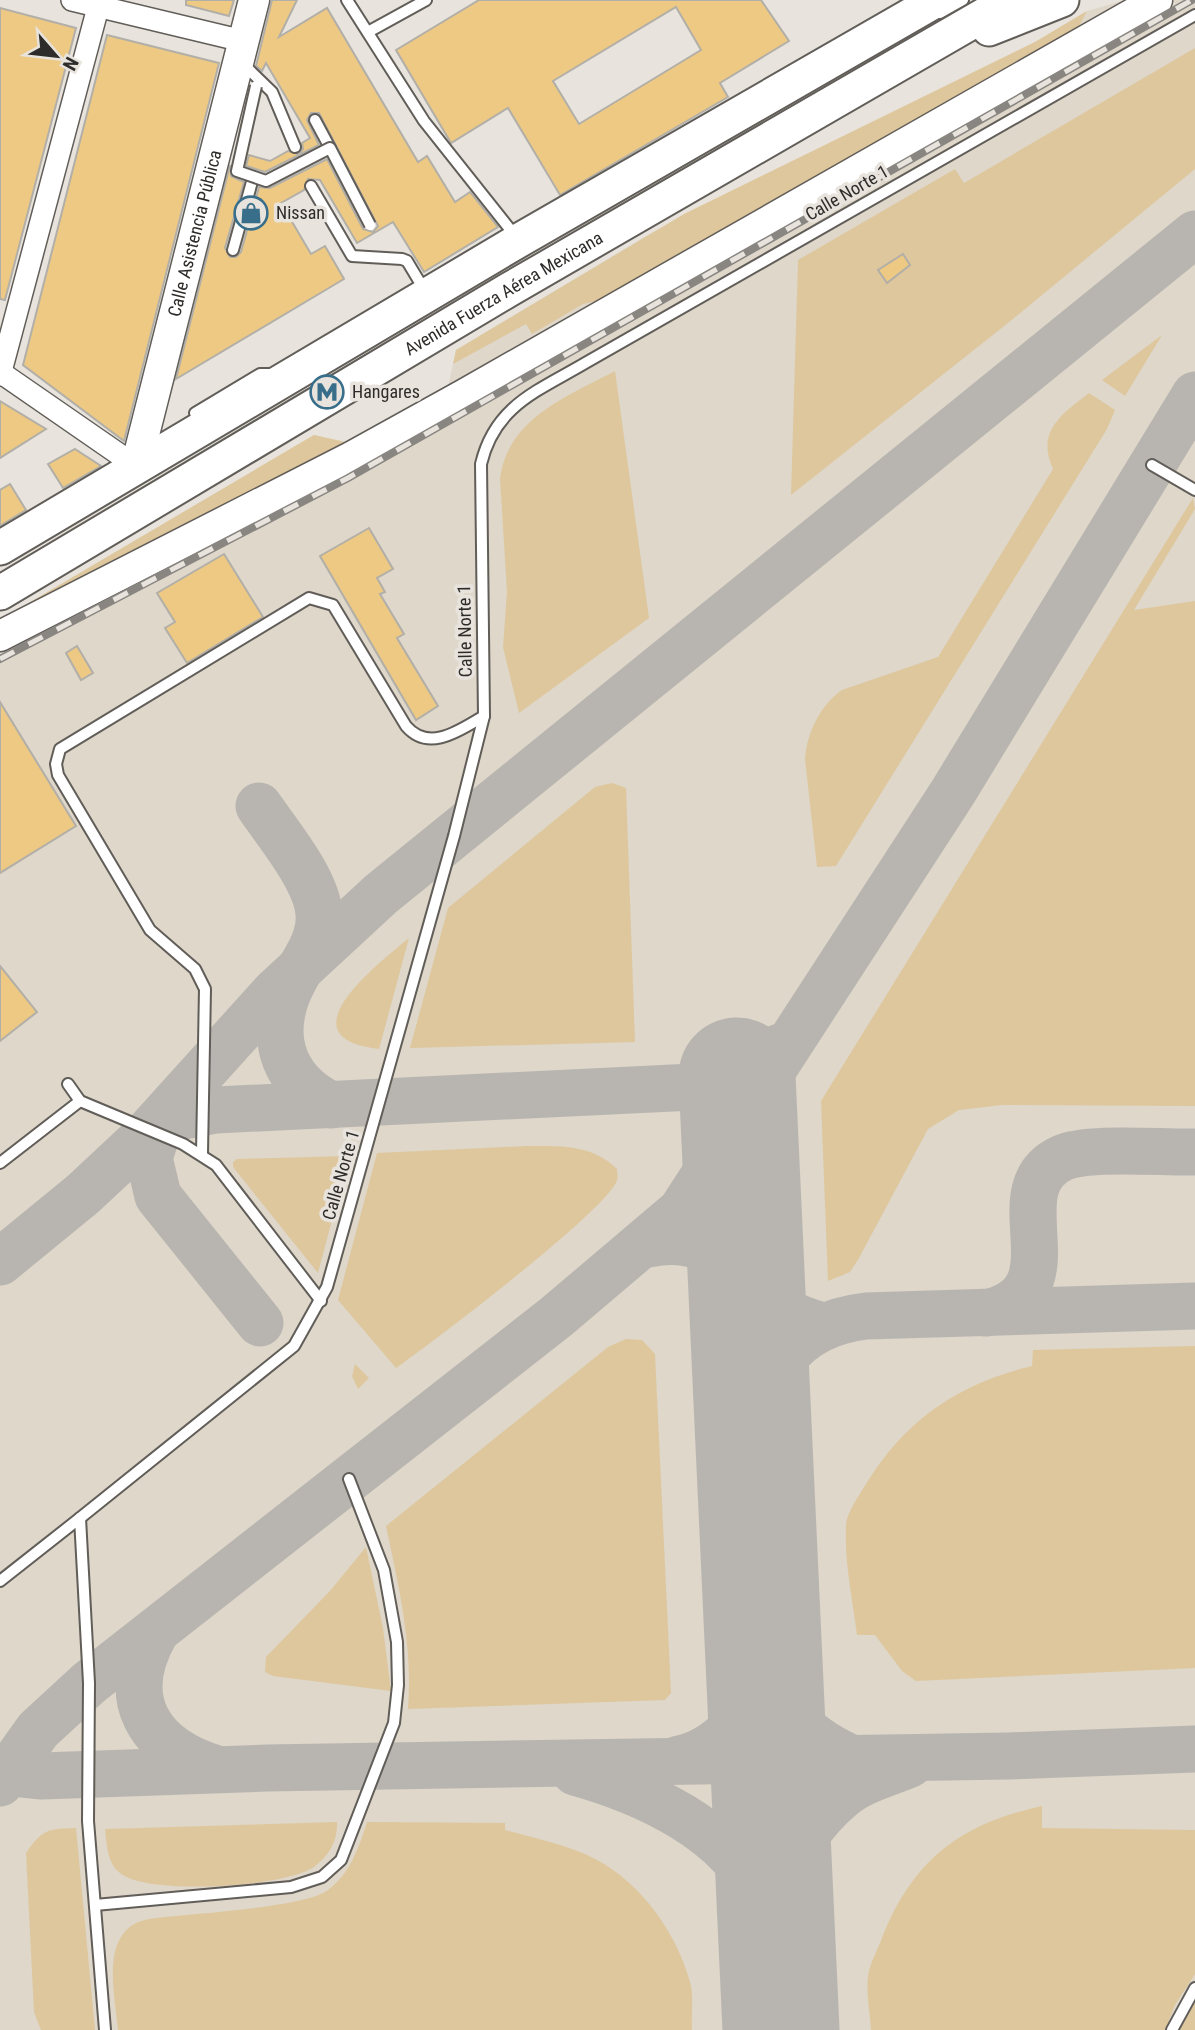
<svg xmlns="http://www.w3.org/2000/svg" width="1195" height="2030" font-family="'Roboto Condensed',sans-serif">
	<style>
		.built { fill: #ded7ca }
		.green { fill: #dec79d }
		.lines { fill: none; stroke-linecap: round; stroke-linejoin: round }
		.taxiway { stroke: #b8b5b0; stroke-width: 47 }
		.runway { stroke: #b8b5b0; stroke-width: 117 }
		.building { fill: #eec983; stroke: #b2afa8; stroke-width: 2; fill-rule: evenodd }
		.lane-casing { stroke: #615d58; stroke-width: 14 }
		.street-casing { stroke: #615d58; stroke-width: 24 }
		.secondary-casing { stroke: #615d58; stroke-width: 33 }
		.primary-casing { stroke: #615d58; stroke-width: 37 }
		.lane { stroke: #fff; stroke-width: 10 }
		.street { stroke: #fff; stroke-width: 21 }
		.secondary { stroke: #fff; stroke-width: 30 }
		.primary { stroke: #fff; stroke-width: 33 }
		.rail-casing { stroke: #898682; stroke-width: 8 }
		.rail { stroke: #e8e4dd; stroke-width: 5; stroke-dasharray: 16; stroke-linecap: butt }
		.lane-bridge-casing { stroke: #615d58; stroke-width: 14; stroke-linecap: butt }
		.lane-bridge { stroke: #fff; stroke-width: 10 }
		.labels { text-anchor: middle; stroke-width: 7; stroke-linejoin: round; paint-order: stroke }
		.street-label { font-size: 18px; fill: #2e2c2a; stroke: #e8e4dd }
		.poi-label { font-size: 18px; fill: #2e2c2a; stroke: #e8e4dd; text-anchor: start }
	</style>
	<rect width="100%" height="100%" fill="#e8e4dd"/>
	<path class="built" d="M1125,0H1195V2030H0V620L314,435L354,444L448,387L456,350L651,233L1035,42L1087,11Z"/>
	<g class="green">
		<path d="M1087,11L1079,26L794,192L639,291L583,304L532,334L526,324L453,364L456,350L684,214L1035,42Z"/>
		<path d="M1195,48V169L1008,323L791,495L798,260L955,169L964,183Z"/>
		<path d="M1162,335L1125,396L1102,380Z"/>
		<path d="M615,371L649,618L519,713L503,647L507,592L500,478C508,418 568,396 615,371Z"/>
		<path d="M1089,393L1115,410L1107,429L836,866L817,867L805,759C807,733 820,705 842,690L938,657L1053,469C1036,431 1061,415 1089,393Z"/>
		<path d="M451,399L0,620L314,435L354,444Z"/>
		<path d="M1193,498L1195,509L1134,610L1195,601V1106L1002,1105L959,1110L928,1129L859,1258L850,1272L828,1281L821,1101Z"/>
		<path d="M612,783L626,788L635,1042L410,1048L448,908L595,787Z"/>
		<path d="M409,938L379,1049C281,1038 378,964 409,938Z"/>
		<path d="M527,1146C560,1146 592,1144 617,1169C617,1173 618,1177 617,1180C609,1209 430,1344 396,1368L338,1300L377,1153Z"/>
		<path d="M349,1156L318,1273L233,1167V1162L237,1159Z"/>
		<path d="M626,1339L642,1340L655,1354L671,1693L665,1700L408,1709C413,1645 399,1588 386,1526L608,1347Z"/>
		<path d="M1195,1346V1668L916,1681L902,1671L875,1635H857C853,1602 844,1560 846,1527C846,1513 859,1496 866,1484C906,1419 958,1384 1032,1366L1033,1350Z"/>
		<path d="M355,1364L369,1378L358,1389L352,1376Z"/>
		<path d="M366,1547L383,1628L391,1691L273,1676L265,1672L266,1657L330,1591Z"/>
		<path d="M1042,1806V1828L1195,1830V1974L1175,2005L1165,2030H871C870,2012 865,1988 869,1971C872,1959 879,1947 883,1935C915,1858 961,1824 1042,1806Z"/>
		<path d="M337,1822C338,1841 329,1856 314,1867C285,1887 148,1896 120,1873C107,1863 107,1845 105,1829Z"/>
		<path d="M367,1822L505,1823V1830C536,1839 569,1845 597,1860C642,1884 677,1934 690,1982C694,1996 691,2015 692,2030H118C115,1994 98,1928 149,1919C185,1914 305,1908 328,1890C350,1874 359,1847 367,1822Z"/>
		<path d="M76,1828L95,2030H41L34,2012L26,1853C43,1829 47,1829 76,1828Z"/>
		<path d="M1195,2001V2030H1180Z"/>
	</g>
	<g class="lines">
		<g class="taxiway">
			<path d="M259,806C278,834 317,880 319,914C321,938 306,958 295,978C267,1029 278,1079 331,1105"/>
			<path d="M758,1106C741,1157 741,1218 750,1271C760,1303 793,1318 823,1326"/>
			<path d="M153,1132L179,1117L216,1110L693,1087L737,1076L780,1047"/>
			<path d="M157,1133L149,1158L158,1196L260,1323"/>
			<path d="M643,1245C714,1229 733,1267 748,1327"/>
			<path d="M0,1262L83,1194L144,1137L275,992L381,894L1195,234"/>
			<path d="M986,1313C1082,1292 993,1190 1062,1158C1088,1146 1163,1153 1195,1152"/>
			<path d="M754,1449C761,1377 789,1325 866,1316L1195,1306"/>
			<path d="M155,1633C118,1699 148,1748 217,1769"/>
			<path d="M767,1641C777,1703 793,1732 851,1758"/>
			<path d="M679,1759C719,1751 754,1713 760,1673C763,1653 762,1632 762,1613"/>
			<path d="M0,1772L42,1776L267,1768L1008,1756L1195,1749"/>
			<path d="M575,1772C643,1791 732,1830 760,1900C772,1929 774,1963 779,1994"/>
			<path d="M0,1783L38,1730L89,1683L556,1317L681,1211L953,792L1195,395"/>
			<path d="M779,1938C779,1922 777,1905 781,1890C788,1856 815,1818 842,1796C861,1780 887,1774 910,1764"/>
		</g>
		<path class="runway" d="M737,1076L781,2030"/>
	</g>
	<g class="building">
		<path d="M186,0H234L229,16L186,5Z"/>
		<path d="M272,0H297L279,37L327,8L418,162L427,156L455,202L470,192L498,227L424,272L393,222L357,243L320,180L308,179L304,190L281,203L311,254L325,246L344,279L176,379L230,165L231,176L244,182L225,248L230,257H236L241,252L259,187L270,188L327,159L363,229L373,232L378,226L319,113H311L307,120L319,145L265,172L246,166L249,155L270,161L288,151L299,154L303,149L302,143L310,138L266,63L262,71L256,66Z"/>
		<path d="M479,0H761L789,41L720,83L728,97L560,195L508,108L451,143L396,50ZM676,7L701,50L579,124L553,81Z"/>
		<path d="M0,8L76,28L5,300L0,299Z"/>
		<path d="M107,35L219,63L124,441L23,365Z"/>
		<path d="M903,254L910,265L887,283L878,270Z"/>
		<path d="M0,401L46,429L0,458Z"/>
		<path d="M75,449L101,466L63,488L48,464Z"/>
		<path d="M10,484L26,510L0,526V490Z"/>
		<path d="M369,528L393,569L377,578L385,592L380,594L404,634L397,638L438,706L416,720L320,556Z"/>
		<path d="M224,554L263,617L187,663L165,628L175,622L157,593Z"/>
		<path d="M77,646L93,673L81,680L66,653Z"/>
		<path d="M0,702L76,826L0,873Z"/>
		<path d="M0,966L37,1012L0,1041Z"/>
	</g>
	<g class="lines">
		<defs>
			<g id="lane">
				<path d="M347,0L424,121L517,238"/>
				<path d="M940,13L963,0"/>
				<path d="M368,32L426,0"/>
				<path d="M242,63L272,92L295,147"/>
				<path d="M315,120L330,148"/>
				<path d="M311,186L352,256L402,259L407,261L425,291"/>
				<path d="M233,250L253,178"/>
				<path d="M195,413L260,374H273"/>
				<path d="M1152,465L1195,490"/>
				<path d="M68,1084L80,1101L183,1144L216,1165L321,1301"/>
				<path d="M202,1153L205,989L195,969L150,930L58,775L56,764L60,749L309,598L333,605L406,726C429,753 460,730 484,716"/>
				<path d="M0,1163L80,1101"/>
				<path d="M80,1518L294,1346L327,1287L454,836L484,716L481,464C495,405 538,391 587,362L1195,15"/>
				<path d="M0,1581L80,1518L89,1683L88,1821L105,2030"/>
				<path d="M95,1905L291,1887L322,1877L341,1860L394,1723L398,1685L397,1642L384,1570L349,1479"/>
				<path d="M1172,2030L1195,1988"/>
			</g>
			<g id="street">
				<path d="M72,0L243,41"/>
				<path d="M0,372L136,466"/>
				<path d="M0,375L100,0"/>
			</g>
			<g id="secondary">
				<path id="s1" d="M136,466L254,0"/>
				<path d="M0,636L351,457L463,395L1157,0"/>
			</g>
			<g id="primary">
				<path d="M989,29L1062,0"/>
				<path d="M0,548L518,241L937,0"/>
				<path id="s2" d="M0,593L510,289L1010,0"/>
			</g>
		</defs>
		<use href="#lane" class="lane-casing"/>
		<use href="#street" class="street-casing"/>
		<use href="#secondary" class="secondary-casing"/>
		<use href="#primary" class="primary-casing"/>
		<use href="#lane" class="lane"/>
		<use href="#street" class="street"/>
		<use href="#secondary" class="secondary"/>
		<use href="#primary" class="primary"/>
		<defs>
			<path id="rail" d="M0,659L348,478L1192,0"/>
		</defs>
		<use href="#rail" class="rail-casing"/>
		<use href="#rail" class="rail"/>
		<defs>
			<path id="lane-bridge" d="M256,86L237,171L266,181L330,148L370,225"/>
		</defs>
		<use href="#lane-bridge" class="lane-bridge-casing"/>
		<use href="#lane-bridge" class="lane-bridge"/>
	</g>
	<defs>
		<symbol id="shop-ring" viewBox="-11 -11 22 22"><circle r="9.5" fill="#e8e4dd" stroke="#386e8a" stroke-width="1.5"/><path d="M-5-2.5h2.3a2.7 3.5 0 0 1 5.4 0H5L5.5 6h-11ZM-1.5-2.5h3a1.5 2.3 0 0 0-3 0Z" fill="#386e8a"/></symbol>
		<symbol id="metro-ring" viewBox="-11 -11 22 22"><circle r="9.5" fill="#e8e4dd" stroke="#386e8a" stroke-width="1.5"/><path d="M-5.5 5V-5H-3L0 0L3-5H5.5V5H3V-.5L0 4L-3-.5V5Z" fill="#386e8a"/></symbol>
	</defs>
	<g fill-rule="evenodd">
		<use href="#shop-ring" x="232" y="194" width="38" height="38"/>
		<use href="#metro-ring" x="308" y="373" width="38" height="38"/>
	</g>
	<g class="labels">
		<g class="street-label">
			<text transform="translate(847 193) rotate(-30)" y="6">Calle Norte 1</text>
			<text dy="6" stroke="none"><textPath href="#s1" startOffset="240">Calle Asistencia Pública</textPath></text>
			<text dy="6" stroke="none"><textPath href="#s2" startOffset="586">Avenida Fuerza Aérea Mexicana</textPath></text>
			<text transform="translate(465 631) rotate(-91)" y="6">Calle Norte 1</text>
			<text transform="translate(341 1175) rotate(-74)" y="6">Calle Norte 1</text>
		</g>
		<g class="poi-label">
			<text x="276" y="219">Nissan</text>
			<text x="352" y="398">Hangares</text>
		</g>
	</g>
	<g transform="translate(56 56) rotate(118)" stroke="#e8e4dd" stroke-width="5" paint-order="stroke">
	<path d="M0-5L12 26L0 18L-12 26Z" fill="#2e2c2a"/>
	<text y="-10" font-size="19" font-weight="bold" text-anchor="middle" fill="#2e2c2a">N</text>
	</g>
</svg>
